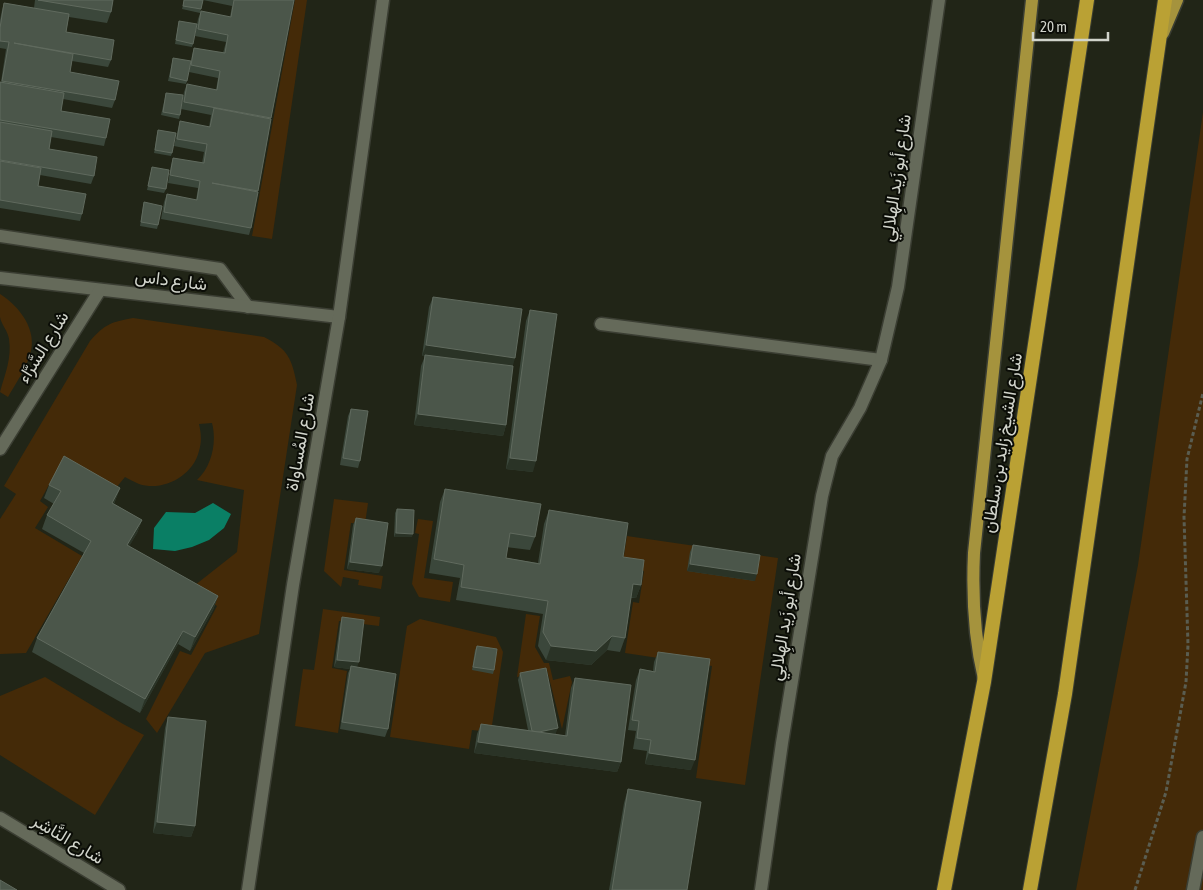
<svg xmlns="http://www.w3.org/2000/svg" width="1203" height="890" font-family="'Asap Condensed',Vazirmatn,sans-serif">
	<style>
		.green { fill: #442a08 }
		.water { fill: #0a7f65 }
		.lines { fill: none; stroke-linecap: round; stroke-linejoin: round }
		.service-casing { stroke: #3b3e33; stroke-width: 15 }
		.minor-casing { stroke: #3b3e33; stroke-width: 15 }
		.primary-casing { stroke: #3b3e33; stroke-width: 15 }
		.trunk-casing { stroke: #3b3e33; stroke-width: 16 }
		.path { stroke: #5a5d51; stroke-width: 3; stroke-dasharray: 4 2.5; stroke-linecap: butt }
		.service { stroke: #656a5a; stroke-width: 12 }
		.minor { stroke: #656a5a; stroke-width: 12 }
		.primary { stroke: #a5933d; stroke-width: 12 }
		.trunk { stroke: #baa134; stroke-width: 14 }
		.wall { fill: #3b473b }
		.shaded-wall { fill: #2a3326 }
		.building { fill: #4b564a; stroke: #606a5e }
		.labels { text-anchor: middle; stroke-width: 4; stroke-linejoin: round; paint-order: stroke }
		.street-label { font-size: 18px; fill: #d1d4cb; stroke: #0b0d07 }
	</style>
	<rect width="100%" height="100%" fill="#212517"/>
	<g class="green">
		<path d="M295,0H307L272,239L252,236Z"/>
		<path d="M1203,112V890H1076L1138,565Z"/>
		<path d="M0,294C20,307 38,330 30,355C25,370 16,383 8,397L0,392C5,374 12,358 9,339C8,331 1,324 0,317C0,310 0,301 0,294Z"/>
		<path d="M133,318L264,337C288,349 292,359 297,385L259,634L205,653L157,733L146,719L180,651L191,655L217,606L190,589L237,552L244,490L197,480C212,466 217,442 212,423L199,424C201,433 202,441 199,451C193,476 163,492 139,484C134,482 129,479 125,477L111,494L60,465L40,501L48,507L35,528L82,556L26,653L0,654V519L16,494L4,486L90,341C105,324 111,322 133,318Z"/>
		<path d="M334,499L368,503L365,524L351,523L344,570L383,576L381,589L358,585L359,580L343,577L341,587L324,571Z"/>
		<path d="M418,519L433,521L424,578L453,582L450,602L419,597L412,584L419,534L415,533Z"/>
		<path d="M627,536L778,558L745,785L696,778L712,666L625,653L633,602L639,603L644,571L622,568Z"/>
		<path d="M323,609L380,617L379,626L339,621L332,668L347,671L338,733L295,726L303,669L314,670Z"/>
		<path d="M526,614L540,616L535,647L544,663H549L553,680L570,676L572,682L562,729L547,670L517,677Z"/>
		<path d="M420,619L496,637L503,652L491,732L472,730L469,749L390,737L407,626Z"/>
		<path d="M45,677L123,724L144,735L95,815L0,755V696Z"/>
	</g>
	<path class="water" d="M213,503L231,514L224,528L209,540L192,547L175,551L153,549L154,528L166,512L195,513Z"/>
	<g class="lines">
		<defs>
			<g id="service">
				<path d="M0,236L220,269L248,307"/>
				<path d="M601,324L881,360"/>
				<path d="M1193,890L1203,837"/>
			</g>
			<g id="minor">
				<path d="M0,278L339,317"/>
				<path d="M0,449L100,290"/>
				<path d="M0,818L119,890"/>
				<path d="M248,890L293,585L339,317L383,0"/>
				<path d="M761,890L782,743L822,496L832,456L860,408L881,360L898,287L939,0"/>
			</g>
			<g id="primary">
				<path d="M1163,33L1177,0"/>
				<path d="M984,679C974,637 972,596 974,553L1032,0"/>
			</g>
			<g id="trunk">
				<path d="M944,890L984,682L1087,0"/>
				<path d="M1030,890L1065,694L1165,0"/>
			</g>
		</defs>
		<use href="#service" class="service-casing"/>
		<use href="#minor" class="minor-casing"/>
		<use href="#primary" class="primary-casing"/>
		<use href="#trunk" class="trunk-casing"/>
		<path class="path" d="M1135,890L1166,792L1186,682L1188,645L1184,517L1187,459L1203,393"/>
		<use href="#service" class="service"/>
		<use href="#minor" class="minor"/>
		<use href="#primary" class="primary"/>
		<use href="#trunk" class="trunk"/>
	</g>
	<g class="wall">
		<path d="M35,0H113L111,12L107,23L69,17L66,32L111,60L108,67L72,61L70,72L115,100L112,108L63,99L61,111L106,138L104,146L51,137L49,149L94,176L91,184L40,175L38,186L82,214L80,221L0,208V82H1L6,49L0,48V20L2,10L4,3L34,8Z"/>
		<path d="M184,0H203L200,13L182,9Z"/>
		<path d="M203,0H294L271,119L251,228L249,235L161,219L164,202L167,194L196,200L198,188L168,183L171,165L173,158L202,163L204,152L174,146L178,129L180,121L209,127L211,115L181,109L184,92L187,84L216,90L218,78L189,72L192,55L194,48L223,53L226,42L195,36L198,19L201,11L230,17L232,6Z"/>
		<path d="M179,21L193,44L192,47L175,44Z"/>
		<path d="M173,58L187,81L186,84L168,81Z"/>
		<path d="M166,93L180,115L179,119L161,115Z"/>
		<path d="M158,130L172,153L171,156L154,153L157,134Z"/>
		<path d="M152,167L166,189L164,193L147,190Z"/>
		<path d="M144,202L158,225L157,229L140,226L143,206Z"/>
		<path d="M433,297L512,366L506,425L503,436L414,425L421,366L425,356H422L429,307Z"/>
		<path d="M530,310L533,472L506,469L526,321Z"/>
		<path d="M351,409L360,461L358,468L340,465L348,416Z"/>
		<path d="M49,485L120,488L114,504L142,520L137,533L129,546L218,596L213,610L190,651L178,644L140,713L32,652L37,638L84,553L42,529L47,515L54,504L44,498Z"/>
		<path d="M445,489L535,537L530,550L507,547L506,558L538,563L544,524L549,510L623,557L641,585L636,598H631L625,638L620,652L607,650L591,665L546,660L538,646L543,614L456,600L460,578L429,573L440,502Z"/>
		<path d="M397,509L412,537H394L395,513Z"/>
		<path d="M356,518L379,573L347,569L353,525Z"/>
		<path d="M693,545L755,581L687,571L690,552Z"/>
		<path d="M342,617L357,667L388,729L385,737L340,729L348,673L350,669L334,667L340,624Z"/>
		<path d="M477,646L494,670L493,674L472,670L475,650Z"/>
		<path d="M658,652L691,770L645,764L647,751L633,749L636,731L628,730L636,680L640,669L653,671L654,662Z"/>
		<path d="M520,673L556,734L565,736L571,688L575,678L621,762L617,772L474,753L477,734L481,724L528,730L518,680Z"/>
		<path d="M168,717L195,826L191,837L153,833L165,728Z"/>
		<path d="M628,789L687,890H609L624,803Z"/>
	</g>
	<g class="shaded-wall">
		<path d="M426,345L515,358L512,369L422,356Z"/>
		<path d="M418,414L506,425L503,436L414,425Z"/>
		<path d="M510,458L536,461L533,472L506,469Z"/>
		<path d="M120,488L115,501L107,516L112,503Z"/>
		<path d="M142,520L137,533L122,559L127,545Z"/>
		<path d="M396,533L413,534L412,537H394Z"/>
		<path d="M350,562L382,566L379,573L347,569Z"/>
		<path d="M690,564L757,574L755,581L687,571Z"/>
		<path d="M633,584L641,585L636,598L628,597Z"/>
		<path d="M218,596L213,610L190,651L195,637Z"/>
		<path d="M183,631L178,644L140,713L145,699Z"/>
		<path d="M612,636L607,650L591,665L546,660L551,646Z"/>
		<path d="M337,660L359,662L356,670L351,666L350,669L334,667Z"/>
		<path d="M558,728L555,735L532,733Z"/>
		<path d="M478,742L621,762L617,772L474,753Z"/>
		<path d="M649,753L695,760L691,770L645,764Z"/>
		<path d="M157,822L195,826L191,837L153,833Z"/>
	</g>
	<g class="building">
		<path d="M38,0H113L111,12Z"/>
		<path d="M184,0H203L201,9L183,6Z"/>
		<path d="M234,0H294L271,118L184,102L187,84L217,90L220,71L191,65L194,48L225,53L228,35L198,29L201,11L231,17Z"/>
		<path d="M4,3L69,14L66,32L114,40L111,60L14,43L73,54L70,72L119,81L115,100L2,81L9,42L0,41V28Z"/>
		<path d="M179,21L197,24L193,44L176,40Z"/>
		<path d="M173,58L191,61L187,81L170,77Z"/>
		<path d="M0,82L64,93L61,111L110,119L106,138L0,120Z"/>
		<path d="M166,93L183,95L180,115L163,112Z"/>
		<path d="M214,108L271,119L258,191L212,183L258,192L251,228L164,212L167,194L197,200L200,181L170,175L173,158L204,163L207,144L177,139L180,121L210,127Z"/>
		<path d="M0,122L52,131L49,149L97,157L94,176L0,160Z"/>
		<path d="M158,130L176,133L172,153L155,150Z"/>
		<path d="M0,161L41,168L38,186L86,194L82,214L0,200Z"/>
		<path d="M152,167L169,170L166,189L148,186Z"/>
		<path d="M144,202L162,206L158,225L141,222Z"/>
		<path d="M433,297L522,309L515,358L426,345Z"/>
		<path d="M530,310L557,314L536,461L510,458Z"/>
		<path d="M425,355L513,366L506,425L418,414Z"/>
		<path d="M351,409L368,411L360,461L343,458Z"/>
		<path d="M64,456L120,488L112,503L142,520L127,545L218,596L195,637L183,631L145,699L37,638L91,541L47,515L61,491L49,485Z"/>
		<path d="M445,489L541,504L535,537L510,533L506,558L540,564L549,510L628,523L623,557L644,560L641,585L633,584L625,638L612,636L596,651L551,646L543,632L548,601L461,587L464,565L434,559Z"/>
		<path d="M397,509L414,510L413,534L396,533Z"/>
		<path d="M356,518L388,523L382,566L350,562Z"/>
		<path d="M693,545L760,555L757,574L690,564Z"/>
		<path d="M342,617L364,620L359,662L337,660Z"/>
		<path d="M477,646L497,649L494,670L473,667Z"/>
		<path d="M658,652L710,659L695,760L649,753L651,740L637,738L639,721L632,720L640,669L655,672Z"/>
		<path d="M351,666L396,674L388,729L342,722Z"/>
		<path d="M546,668L558,728L539,732L532,731L520,673Z"/>
		<path d="M575,678L631,685L621,762L478,742L481,724L567,736Z"/>
		<path d="M168,717L206,721L195,826L157,822Z"/>
		<path d="M628,789L701,802L687,890H612Z"/>
		<path d="M0,880L17,890H0Z"/>
	</g>
	<g class="labels">
		<g class="street-label">
			<text transform="translate(896 178) rotate(-82)" y="6">شارع أبو زَيد الهِلالِي</text>
			<text transform="translate(171 280) rotate(7)" y="6">شارع داس</text>
			<text transform="translate(43 347) rotate(-58)" y="6">شارع السَّرَّاء</text>
			<text transform="translate(300 442) rotate(-80)" y="6">شارع المُساواة</text>
			<text transform="translate(1002 443) rotate(-81)" y="6">شارع الشيخ زايد بن سلطان</text>
			<text transform="translate(785 617) rotate(-81)" y="6">شارع أبو زَيد الهِلالِي</text>
			<text transform="translate(68 839) rotate(31)" y="6">شارع النَّاشِر</text>
		</g>
	</g>
	<path d="M1033 32v8h75v-8" fill="none" stroke="#d1d4cb" stroke-width="2.5"/>
	<text x="1040" y="32" font-size="15" fill="#d1d4cb" stroke="#0b0d07" stroke-width="4" paint-order="stroke">20 m</text>
</svg>
